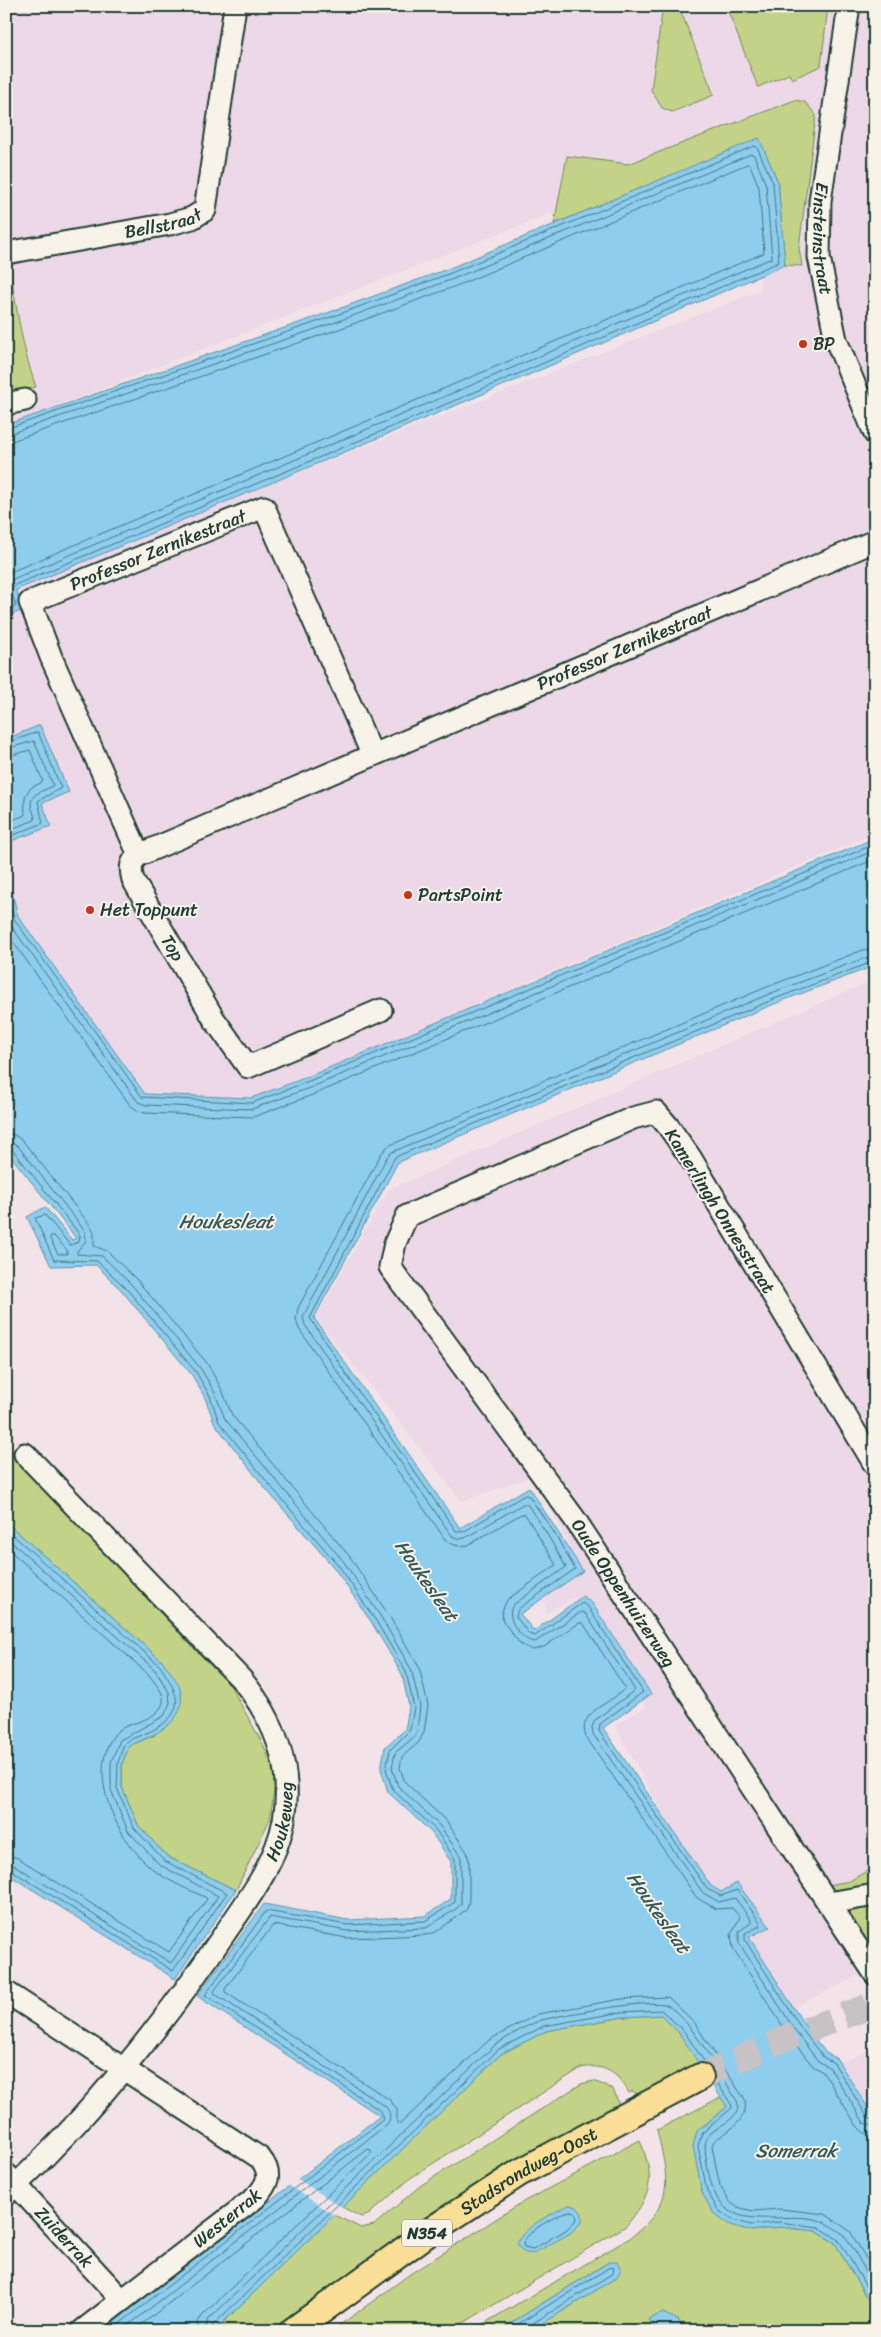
<svg xmlns="http://www.w3.org/2000/svg" width="881" height="2337" font-family="Sriracha,sans-serif">
	<style>
		.built { fill: #edd8e7 }
		.green { fill: #c2d387; stroke: #70885e }
		.water { fill: #8dcdee; stroke: #6193a4 }
		.pier { fill: #f1e3e7 }
		.lines { fill: none; stroke-linecap: round; stroke-linejoin: round }
		.shore { stroke: #4b777e; stroke-width: 1 }
		.major-tunnel { stroke: #c7c2c3; stroke-width: 26; stroke-dasharray: 26 13; stroke-linecap: butt }
		.minor-casing { stroke: #1f3d34; stroke-width: 25 }
		.major-casing { stroke: #1f3d34; stroke-width: 30 }
		.minor { stroke: #f7f3e8; stroke-width: 21 }
		.major { stroke: #fbdf96; stroke-width: 26 }
		.poi-dot { fill: #c8321e; stroke: #f7f3e8; stroke-width: 2 }
		.labels { text-anchor: middle; stroke-width: 4; stroke-linejoin: round; paint-order: stroke }
		.shield { fill: #f7f3e8; stroke: #60746a; stroke-width: 1 }
		.shield-label { font-size: 16px; font-weight: bold; fill: #1f3d34 }
		.street-label { font-size: 18px; fill: #1f3d34; stroke: #f7f3e8 }
		.poi-label { font-size: 18px; fill: #1f3d34; stroke: #f7f3e8; text-anchor: start }
		.water-label { font-size: 19px; font-style: italic; fill: #355a59; stroke: #f7f3e8 }
	</style>
	<rect width="100%" height="100%" fill="#f1e3e7"/>
	<filter id="ink" filterUnits="userSpaceOnUse"><feTurbulence type="fractalNoise" baseFrequency=".02" numOctaves="2"/><feDisplacementMap in="SourceGraphic" scale="10" xChannelSelector="R" yChannelSelector="G"/><feConvolveMatrix kernelMatrix="1 2 1 2 8 2 1 2 1" color-interpolation-filters="sRGB"/></filter>
	<g filter="url(#ink)">
		<g class="built">
			<path d="M6,6H875V833L515,987L252,1111L142,1110L6,933V588L761,290L739,140L6,426Z"/>
			<path d="M875,979V1968L785,2011L707,1897L615,1725L646,1707L576,1597L546,1613L543,1585L576,1566L539,1474L462,1501L316,1318L388,1190Z"/>
			<path d="M875,2048V2146L826,2069Z"/>
		</g>
		<g class="green">
			<path d="M663,6H680L679,7L714,95L672,112L662,108L651,90Z"/>
			<path d="M726,6H828L821,66L792,79L789,74L758,87Z"/>
			<path d="M795,100L805,102L816,115L799,248L802,266L785,265L778,182L759,139L554,224L567,156L628,164Z"/>
			<path d="M6,266H10C16,306 22,348 36,387L6,395Z"/>
			<path d="M6,1445L176,1630L230,1685L264,1746L276,1776L270,1819L236,1890L168,1857L138,1825L122,1787V1764L129,1746L155,1735L164,1663L6,1522Z"/>
			<path d="M875,1866V1884L831,1891L823,1886L850,1881Z"/>
			<path d="M875,1903V1968L847,1924C849,1907 860,1906 875,1903Z"/>
			<path d="M661,2015L679,2033L700,2064L636,2094L633,2091L629,2093C618,2073 604,2063 581,2068L412,2177L368,2215L361,2217L342,2207L501,2054L546,2031L623,2017Z"/>
			<path d="M594,2081L613,2089L619,2104L556,2138L491,2179L277,2331H214L334,2215L361,2228L374,2225L420,2186L581,2084Z"/>
			<path d="M721,2097L727,2107L697,2131L751,2231L779,2227L816,2231L835,2243L875,2312V2331H686L678,2320L651,2325L660,2331H531L617,2277L609,2262L498,2331H471L630,2238C675,2203 669,2182 657,2130Z"/>
			<path d="M640,2140C655,2180 653,2193 626,2226L450,2331H332L410,2274L521,2203Z"/>
		</g>
		<g class="water">
			<path d="M759,138L778,182L785,265L526,376L16,590L23,610L6,617V425L333,311L450,268Z"/>
			<path d="M40,725L69,792L42,803L51,826L6,843V739Z"/>
			<path d="M875,838V980L869,968L779,1002L398,1162L314,1318L460,1528L529,1487L583,1571L520,1614L534,1631L583,1596L592,1603L651,1694L603,1728L711,1886L721,1892L737,1883L770,1927L749,1937L807,2029L826,2053L837,2059L875,2119V2312L835,2243L816,2231L779,2227L751,2231L728,2224L714,2214L702,2193L693,2146L697,2131L727,2107L679,2033L661,2015L623,2017L546,2031L501,2054L214,2331H102L380,2116L197,1996L264,1904L348,1920L425,1916L451,1899V1862L432,1833L388,1792L381,1769L385,1747L405,1730L409,1707L402,1674L372,1623L335,1569L265,1488L215,1424L205,1398L192,1375L122,1291L96,1265L51,1266L27,1217L45,1207L72,1240L76,1238L6,1150V868L18,916L145,1094L251,1098L307,1077Z"/>
			<path d="M6,1522L164,1663C169,1671 178,1680 180,1689C189,1723 153,1735 129,1746L122,1764V1787L138,1825L168,1857L236,1890L175,1979L6,1873Z"/>
			<path d="M569,2205L577,2207L582,2214V2222L569,2234L534,2253C525,2255 521,2251 517,2243C526,2225 551,2214 569,2205Z"/>
			<path d="M609,2262H617L621,2269L617,2277L531,2331H498Z"/>
			<path d="M663,2313L678,2320L686,2331C671,2331 655,2334 648,2319Z"/>
		</g>
		<path class="pier" d="M296,2178L343,2208L341,2212L336,2216L288,2185Z"/>
		<g class="lines">
			<g class="shore">
				<path d="M6,429L334,316L451,273L754,146L757,147L773,183L779,262L525,371L15,585L11,591L16,606L6,611"/>
				<path d="M6,435L336,322L453,279L751,154L754,155L766,185L772,258L13,579L6,585"/>
				<path d="M6,443L339,329L456,286L747,164L750,165L759,187L764,253L6,574"/>
				<path d="M6,743L38,732L61,788L38,801L43,823L6,838"/>
				<path d="M6,749L34,741L53,785C47,791 32,791 31,803C31,809 35,814 35,820L6,831"/>
				<path d="M6,757L30,750L43,781C40,784 36,785 32,787C22,795 25,805 25,815L6,823"/>
				<path d="M6,889L14,919L142,1097L252,1103L309,1081L875,844"/>
				<path d="M6,915L9,923L138,1102L146,1105L252,1109L312,1087L875,850"/>
				<path d="M6,932L130,1105L137,1110L145,1113L253,1117L315,1094L875,859"/>
				<path d="M875,950H863L772,985L388,1146L381,1154L298,1308L296,1319L299,1329L447,1542L458,1546L468,1545L521,1514H525L556,1565L507,1600L502,1611L503,1621L520,1644L533,1650L544,1647L579,1623H583L625,1688C612,1704 576,1711 586,1737L697,1898L716,1909L732,1908L740,1917L731,1934L733,1948L791,2039L813,2066L824,2073L857,2126L864,2133L875,2135"/>
				<path d="M875,958H865L774,992L392,1152L387,1157L303,1317L305,1325L452,1536L459,1539L465,1538L523,1504H527L547,1534L566,1567L513,1605C504,1617 521,1641 535,1642L581,1612L585,1613L635,1690L595,1720L592,1727L593,1734L703,1893L719,1902L735,1898L751,1920V1923L739,1931V1943L798,2035L818,2061L830,2068L864,2123L875,2127"/>
				<path d="M875,967L872,964H867L777,998L395,1157L310,1318L348,1377L456,1531L463,1532L525,1495L529,1496L553,1531L575,1569L518,1609L516,1617L529,1634L535,1636L582,1603L588,1607L643,1692L600,1724L599,1731L707,1889L721,1896L737,1890L760,1922V1926L745,1933V1940L803,2031L823,2057L834,2063L868,2118L875,2121"/>
				<path d="M6,1133L14,1135L22,1140L90,1225L94,1233V1246L107,1251L136,1279L207,1363L222,1390L232,1415L350,1557L388,1614L419,1667L428,1705L424,1732L419,1742L402,1757L400,1768L405,1782L447,1822L467,1852L469,1861V1900L467,1909L436,1932L426,1935L347,1938L273,1925L225,1989V1992L390,2100L397,2110V2123L399,2125L489,2040L538,2014L621,1999L668,1997L694,2022L745,2100C749,2120 728,2131 714,2141L712,2146L720,2186L729,2201L737,2207L753,2211L780,2209L825,2214L850,2231L875,2274"/>
				<path d="M6,1141L17,1145L85,1231L86,1241L77,1251V1254L102,1256L131,1284L201,1369L215,1393L225,1419L344,1562L381,1617L411,1669L420,1706L417,1731L414,1737L395,1753L392,1768L398,1786L440,1826L461,1857V1904L456,1909L426,1928L347,1931L270,1917L214,1991L215,1994L385,2106C391,2112 392,2120 385,2126L121,2331"/>
				<path d="M6,1147L12,1149L80,1235L79,1242L70,1245L45,1215L35,1218L54,1260L97,1261L126,1288L196,1372L210,1396L219,1422L269,1484L339,1566L376,1621L406,1672L414,1707L410,1730L390,1750L386,1769L393,1790L436,1830L455,1859V1902L425,1921L348,1925L266,1911L205,1995L381,2111L384,2119L110,2331"/>
				<path d="M51,1236H54L67,1250V1254H58L50,1239Z"/>
				<path d="M6,1529L160,1666C178,1693 188,1711 153,1730C144,1735 132,1737 124,1744L118,1763L117,1788L134,1828L165,1861L227,1893L173,1971L11,1870L6,1869"/>
				<path d="M6,1537L155,1670L169,1692L170,1703L164,1716L120,1740L111,1762V1790L128,1831L160,1865L218,1896L171,1963L14,1865L6,1863"/>
				<path d="M6,1547L149,1675C154,1682 165,1693 163,1702C157,1724 125,1720 114,1735C84,1777 121,1847 158,1873C172,1883 189,1890 205,1897L207,1899L169,1952L18,1858L6,1855"/>
				<path d="M714,2078L731,2104L732,2108L702,2133L698,2146L707,2191L718,2210L731,2219L751,2225L779,2222L819,2227L839,2240L875,2302"/>
				<path d="M570,2211L575,2212L577,2219L566,2230L533,2249L524,2247L523,2243C528,2230 557,2215 570,2211Z"/>
				<path d="M133,2331L368,2149L371,2150V2153L202,2316L198,2322L197,2331"/>
				<path d="M205,2331L208,2320L495,2045C510,2036 526,2025 542,2020C560,2015 654,1998 667,2005C690,2018 722,2077 737,2101C744,2121 712,2125 706,2140C703,2148 709,2179 713,2189C730,2235 782,2210 818,2220C826,2222 835,2229 842,2233C851,2241 868,2277 875,2289"/>
				<path d="M211,2331L213,2325L499,2049L544,2026L622,2012L661,2010L683,2030L706,2064"/>
				<path d="M507,2331L610,2267L614,2268L613,2273L532,2324L529,2331"/>
			</g>
			<path class="major-tunnel" d="M700,2077L791,2036L875,2004"/>
			<defs>
				<g id="minor">
					<path id="s1" d="M849,6L820,201L819,257L836,340L875,434"/>
					<path id="s2" d="M6,253L170,224L192,218L205,210L235,6"/>
					<path d="M6,404L25,400"/>
					<path id="s3" d="M372,754L264,507L30,602L51,657L139,855C130,862 130,869 133,880L214,1019L248,1067L381,1010"/>
					<path id="s4" d="M139,855L875,541"/>
					<path id="s5" d="M875,1465L690,1157L668,1126L656,1112L633,1118L407,1216L395,1243L390,1267L574,1518L875,1974"/>
					<path d="M829,1903L875,1895"/>
					<path d="M6,1992L260,2158C273,2174 268,2184 255,2198L82,2331"/>
					<path id="s6" d="M7,2175L122,2300"/>
					<path id="s7" d="M6,2194C90,2117 161,2027 225,1933C249,1898 276,1863 284,1820C293,1768 275,1720 242,1680L25,1454"/>
				</g>
				<g id="major">
					<path id="s8" d="M293,2331L429,2232L519,2173L700,2077"/>
				</g>
			</defs>
			<use href="#minor" class="minor-casing"/>
			<use href="#major" class="major-casing"/>
			<use href="#minor" class="minor"/>
			<use href="#major" class="major"/>
		</g>
	</g>
	<g class="poi-dot">
		<circle cx="803" cy="344" r="5"/>
		<circle cx="408" cy="895" r="5"/>
		<circle cx="90" cy="910" r="5"/>
	</g>
	<g class="labels">
		<rect class="shield" x="402" y="2219.5" width="50" height="27" rx="4"/>
		<g class="shield-label">
			<text x="427" y="2239">N354</text>
		</g>
		<g class="street-label">
			<text dy="6" stroke="none"><textPath href="#s2" startOffset="160">Bellstraat</textPath></text>
			<text dy="6" stroke="none"><textPath href="#s1" startOffset="235">Einsteinstraat</textPath></text>
			<text transform="translate(158 550) rotate(-22)" y="6">Professor Zernikestraat</text>
			<text dy="6" stroke="none"><textPath href="#s4" startOffset="528">Professor Zernikestraat</textPath></text>
			<text dy="6" stroke="none"><textPath href="#s3" startOffset="904">Top</textPath></text>
			<text transform="translate(720 1211) rotate(58)" y="6">Kamerlingh Onnesstraat</text>
			<text dy="6" stroke="none"><textPath href="#s5" startOffset="1141">Oude Oppenhuizerweg</textPath></text>
			<text dy="6" stroke="none"><textPath href="#s7" startOffset="468">Houkeweg</textPath></text>
			<text dy="6" stroke="none"><textPath href="#s8" startOffset="285">Stadsrondweg-Oost</textPath></text>
			<text transform="translate(227 2218) rotate(-39)" y="6">Westerrak</text>
			<text dy="6" stroke="none"><textPath href="#s6" startOffset="84">Zuiderrak</textPath></text>
		</g>
		<g class="poi-label">
			<text x="813" y="350">BP</text>
			<text x="418" y="901">PartsPoint</text>
			<text x="100" y="916">Het Toppunt</text>
		</g>
		<g class="water-label">
			<text x="226" y="1228">Houkesleat</text>
			<text transform="translate(427 1580) rotate(55)" y="7">Houkesleat</text>
			<text transform="translate(659 1912) rotate(55)" y="7">Houkesleat</text>
			<text x="796" y="2157">Somerrak</text>
		</g>
	</g>
	<rect width="881" height="2337" fill="none" stroke="#f7f3e8" stroke-width="25"/>
	<rect x="12" y="12" width="856" height="2312" fill="none" stroke="#1f3d34" stroke-width="2" filter="url(#ink)"/>
</svg>
